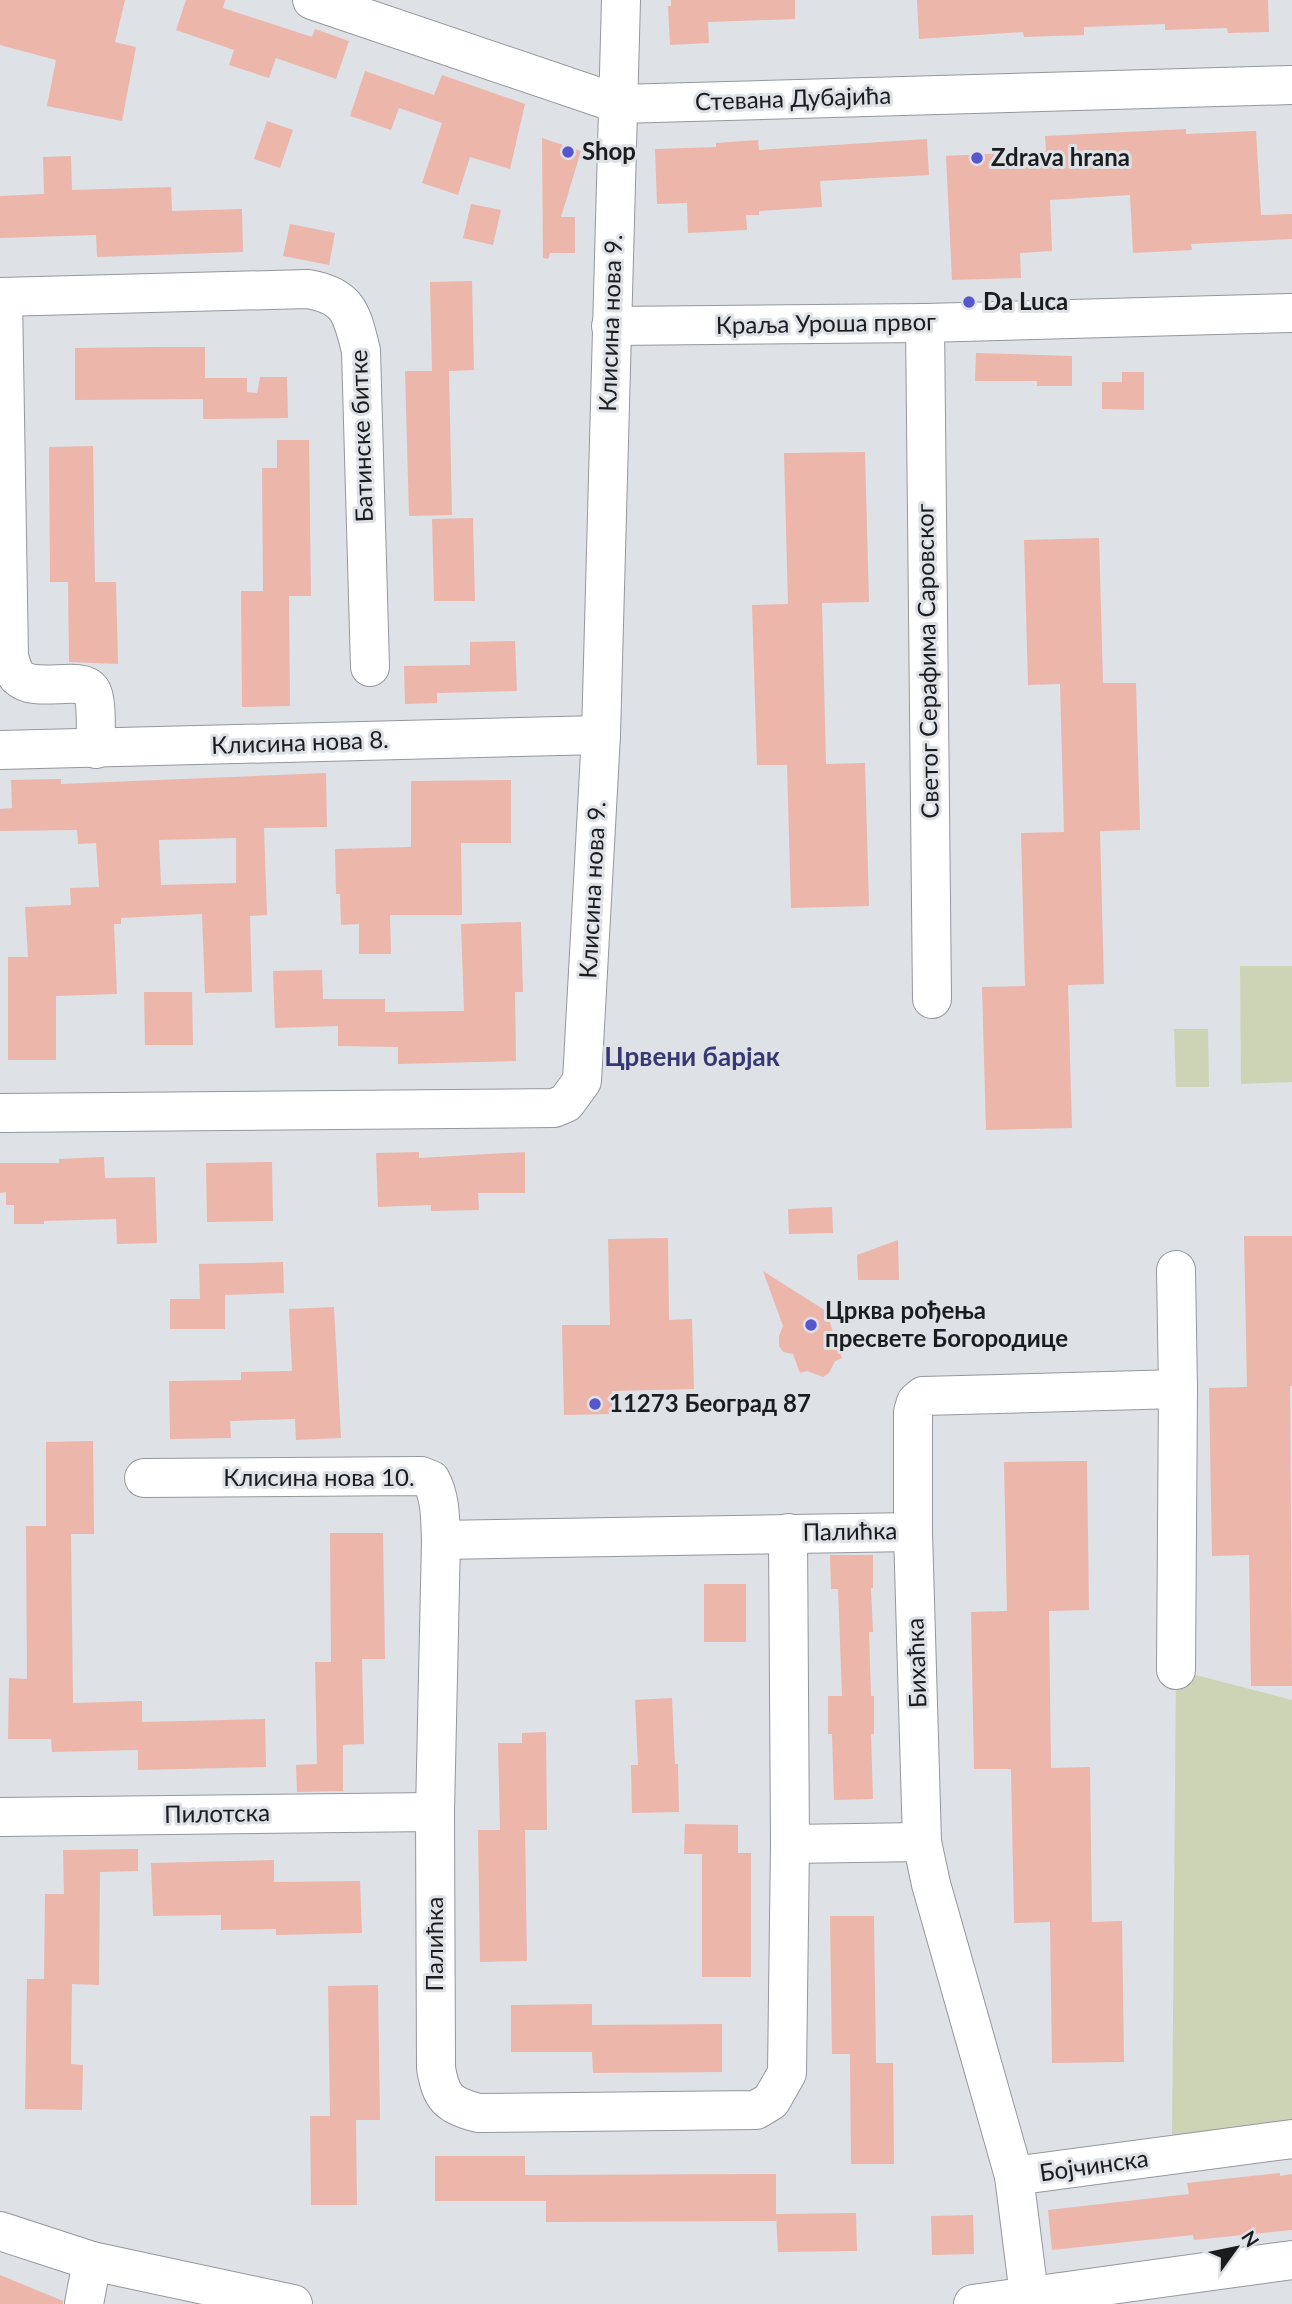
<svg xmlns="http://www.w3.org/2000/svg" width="1292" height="2304" font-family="Lato,sans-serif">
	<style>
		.green { fill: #cdd4b5 }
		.building { fill: #ecb6ab; fill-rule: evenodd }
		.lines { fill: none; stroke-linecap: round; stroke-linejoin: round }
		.minor-casing { stroke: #94979c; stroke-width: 40 }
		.minor { stroke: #fff; stroke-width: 38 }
		.poi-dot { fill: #5656cd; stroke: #dee1e6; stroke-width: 2.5 }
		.labels { text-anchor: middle; stroke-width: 6; stroke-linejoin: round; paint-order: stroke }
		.street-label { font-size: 24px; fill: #1b1c1e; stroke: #dee1e6 }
		.poi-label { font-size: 24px; font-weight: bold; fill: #1b1c1e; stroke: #dee1e6; text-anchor: start }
		.neighbourhood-label { font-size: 26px; font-weight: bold; fill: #353873; stroke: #dee1e6 }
	</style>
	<rect width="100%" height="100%" fill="#dee1e6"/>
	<g class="green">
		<path d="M1240,966H1292V1082L1241,1084Z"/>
		<path d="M1174,1029H1208L1209,1087H1176Z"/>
		<path d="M1176,1670L1292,1700V2125L1172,2137Z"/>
	</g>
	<g class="building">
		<path d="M0,0H125L115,42L136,47L122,121L47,106L56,60L0,45Z"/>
		<path d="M186,0H225L223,8L312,37L315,29L349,41L336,79L276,58L269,78L229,65L234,50L176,30Z"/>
		<path d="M671,0H795V19L708,22L709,43L670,45L668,6H671Z"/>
		<path d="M917,0H1268L1269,32L1228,33L1227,28L1165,30V24L1084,27V35L1024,37L1023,32L919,39Z"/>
		<path d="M365,71L434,95L442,75L525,104L510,169L470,157L458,195L422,183L442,123L399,108L391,130L350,116Z"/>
		<path d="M267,121L293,130L280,168L254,159Z"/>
		<path d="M1186,129V134L1256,131L1261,215L1292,214V239L1191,244L1192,250L1133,253L1130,195L1050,200L1052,251L1020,253L1021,278L952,280L946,156L1046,151L1045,136Z"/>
		<path d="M542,138L581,151L561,217H575V253H550L548,259L543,258Z"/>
		<path d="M927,139L929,175L820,181L822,207L759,211V215H746L747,230L688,233L687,203L657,204L655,149L716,147V143L758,140L759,150Z"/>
		<path d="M71,156L72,190L171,187L172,211L242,209L243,252L97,257L96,235L0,238V196L44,194L43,157Z"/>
		<path d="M471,204L501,210L493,245L463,238Z"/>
		<path d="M290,224L335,233L329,265L283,256Z"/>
		<path d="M472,281L474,370L449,371L452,515L409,516L405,371H432L430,282Z"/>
		<path d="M160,347H205V378H247V392L257,393L260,377H287L288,418L203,419V399L75,400V348Z"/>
		<path d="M976,353L1072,356V386H1037V381H975Z"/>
		<path d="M1122,372H1144V410L1102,409V382H1122Z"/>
		<path d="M277,440H309L311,596H289L290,706L242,707L241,591H263L262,468H277Z"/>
		<path d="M93,446L95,582H116L118,664L69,662L68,582H50L49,447Z"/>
		<path d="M865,452L869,602L822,603L826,764L865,763L869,906L791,908L787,765H757L752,605L788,604L784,453Z"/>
		<path d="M473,518L475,601H434L432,519Z"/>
		<path d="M1099,538L1103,683H1136L1140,830L1100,831L1104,984L1068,985L1072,1128L986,1130L982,987L1025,986L1021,833L1064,832L1060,684L1028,685L1024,540Z"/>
		<path d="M515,641L517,691L437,693V703L405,704L404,666L470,665V642Z"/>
		<path d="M326,773L327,827L264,828L267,915L250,916L252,992L205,993L202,914L121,918V924H114L117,994L56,996V1060H8V957H28L25,907L71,905L70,888L99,887L96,843L78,844L77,830L0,831V809L12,808L11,780L61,779V784ZM236,838V883L161,885L159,840Z"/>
		<path d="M511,780V843H461L462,915H390L391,954H359V924L341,925L340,894H336L335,849L411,847V781Z"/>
		<path d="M521,922L523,992H515L516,1061L398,1064V1047L338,1046V1026L275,1028L273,971L322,970L323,999H385V1012L464,1011L461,924Z"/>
		<path d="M144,992H192L193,1045H145Z"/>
		<path d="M419,1152V1158L525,1152V1193H478L479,1210L431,1211V1205L378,1207L376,1153Z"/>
		<path d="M104,1157L105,1178L155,1177L157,1243L117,1244L116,1219L44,1221V1224H14V1205H6V1192L0,1193V1163H59V1159Z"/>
		<path d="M272,1162L273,1221L207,1222L206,1163Z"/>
		<path d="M832,1207L833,1233L789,1234L788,1209Z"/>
		<path d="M1244,1236H1292V1386H1290L1292,1686H1251L1249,1555L1212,1556L1209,1388L1247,1387Z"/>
		<path d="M668,1238L669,1320L692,1319L694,1389L612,1391V1414L564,1415L562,1325H610L608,1239Z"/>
		<path d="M898,1240L899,1280H858L857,1255Z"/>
		<path d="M283,1262L284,1293L225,1295V1329H170V1299H200L199,1264Z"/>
		<path d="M763,1271L826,1311L842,1358L835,1361L829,1373L823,1377L807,1371L800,1373L793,1354L783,1352L779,1346V1336L783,1326Z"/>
		<path d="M334,1307L341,1438L296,1440L295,1419L230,1421L231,1438L170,1439L169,1381L241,1380V1372L292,1371L289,1309Z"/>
		<path d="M93,1441L94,1534H71L73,1703L142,1701V1722L265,1719L266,1767L138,1770V1750L52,1752L51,1739H8L9,1678L27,1679L26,1526H46V1442Z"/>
		<path d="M1087,1461L1089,1610L1049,1611L1051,1768L1090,1767L1092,1922L1122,1921L1124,2062L1052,2063L1050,1922L1014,1923L1011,1769H974L971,1612L1007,1611L1004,1462Z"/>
		<path d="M330,1533H383L385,1659H362L364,1744L343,1745V1791L297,1792L296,1765L317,1764L315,1662H331Z"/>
		<path d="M830,1555H873V1588H871L873,1632H869L871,1696H874V1734H871L873,1799L834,1800L832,1734H828V1696H842L838,1589H831Z"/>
		<rect x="704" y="1584" width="42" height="58"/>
		<path d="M672,1698L675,1764H678L679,1812L632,1813L631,1765H638L635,1700Z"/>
		<path d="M546,1732L547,1830H525L527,1961L480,1962L478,1830H500L498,1743H522V1733Z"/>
		<path d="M685,1824L738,1825V1853H751V1977H702V1854H684Z"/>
		<path d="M138,1849V1871L100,1872L99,1985L72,1984L71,2064L83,2065L82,2110L25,2109L27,1979H44L45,1894H64L63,1850Z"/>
		<path d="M274,1860V1882L360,1881L362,1933L276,1935V1929L221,1930V1915L153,1916L151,1863Z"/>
		<path d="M830,1916H874L876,2063H893L894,2164H851L850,2054H832Z"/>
		<path d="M378,1985L380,2120H356L357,2205H311L310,2116H330L328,1986Z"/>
		<path d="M592,2004V2025L722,2024V2072L593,2073L592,2052H511V2005Z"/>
		<path d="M435,2156H525V2175L776,2174V2214L856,2213L857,2251L778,2252L776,2215V2221L546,2222V2201H435Z"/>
		<path d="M1280,2173V2176L1292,2174V2230L1194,2240L1193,2235L1052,2250L1048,2210L1189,2194L1187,2183Z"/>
		<path d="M973,2215L974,2254L932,2255L931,2216Z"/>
		<path d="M0,2275L63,2301V2304H0Z"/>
	</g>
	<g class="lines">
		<defs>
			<g id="minor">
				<path d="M312,0L619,104L1292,85"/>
				<path d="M0,297L308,289C349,296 352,314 361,351L370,667"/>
				<path d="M3,297L9,657C11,663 13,672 18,677C35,694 80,675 91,690C98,699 95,736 96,749"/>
				<path d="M925,323L932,999"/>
				<path d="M611,326L925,323L1292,313"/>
				<path d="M0,750L601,735"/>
				<path d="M0,1113L554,1108L566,1103L582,1081L601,735L621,0"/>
				<path d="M144,1478L421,1476L431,1480C441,1499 440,1519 441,1540"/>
				<path d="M913,1532L441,1540L435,1812L436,2068C441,2098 448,2105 478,2113L756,2110L771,2101L787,2073L790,1844L922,1842"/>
				<path d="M788,1533L790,1844"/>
				<path d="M1176,1670L1178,1389L1176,1270"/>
				<path d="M0,1817L435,1812"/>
				<path d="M1014,2176L931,1884L922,1842L913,1532V1412L916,1402L923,1396L1178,1389"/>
				<path d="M0,2231L92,2261L293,2304"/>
				<path d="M1029,2295L1014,2176L1292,2139"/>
				<path d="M84,2304L92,2261"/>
				<path d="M973,2304L1292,2260"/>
			</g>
		</defs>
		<use href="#minor" class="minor-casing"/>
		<use href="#minor" class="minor"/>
	</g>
	<g class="poi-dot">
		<circle cx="568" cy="152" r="7"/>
		<circle cx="977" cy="158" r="7"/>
		<circle cx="969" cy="302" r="7"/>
		<circle cx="811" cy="1325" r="7"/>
		<circle cx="595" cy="1404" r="7"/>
	</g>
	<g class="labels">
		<g class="street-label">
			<text transform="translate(793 99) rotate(-2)" y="8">Стевана Дубајића</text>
			<text transform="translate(611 323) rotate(-88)" y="8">Клисина нова 9.</text>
			<text transform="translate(826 324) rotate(-1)" y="8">Краља Уроша првог</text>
			<text transform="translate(362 436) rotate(-92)" y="8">Батинске битке</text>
			<text transform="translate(928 661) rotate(-91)" y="8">Светог Серафима Саровског</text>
			<text transform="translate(300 743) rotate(-2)" y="8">Клисина нова 8.</text>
			<text transform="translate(593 890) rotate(-87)" y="8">Клисина нова 9.</text>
			<text x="319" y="1486">Клисина нова 10.</text>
			<text transform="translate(850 1532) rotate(-1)" y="8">Палићка</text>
			<text transform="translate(917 1663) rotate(-92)" y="8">Бихаћка</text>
			<text transform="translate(217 1814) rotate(-1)" y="8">Пилотска</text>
			<text transform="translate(435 1944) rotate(-90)" y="8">Палићка</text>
			<text transform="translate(1094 2166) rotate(-8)" y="8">Бојчинска</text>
		</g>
		<g class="poi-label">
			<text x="582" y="160">Shop</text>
			<text x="991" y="166">Zdrava hrana</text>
			<text x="983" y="310">Da Luca</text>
			<text x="825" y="1319">Црква рођења<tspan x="825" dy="28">пресвете Богородице</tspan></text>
			<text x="609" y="1412">11273 Београд 87</text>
		</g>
		<g class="neighbourhood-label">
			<text x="692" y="1066">Црвени барјак</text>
		</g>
	</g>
	<g transform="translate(1236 2248) rotate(57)" stroke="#dee1e6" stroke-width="5" paint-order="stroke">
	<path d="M0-5L12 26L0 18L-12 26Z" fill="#1b1c1e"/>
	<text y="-10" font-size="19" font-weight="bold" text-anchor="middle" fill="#1b1c1e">N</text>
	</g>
</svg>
